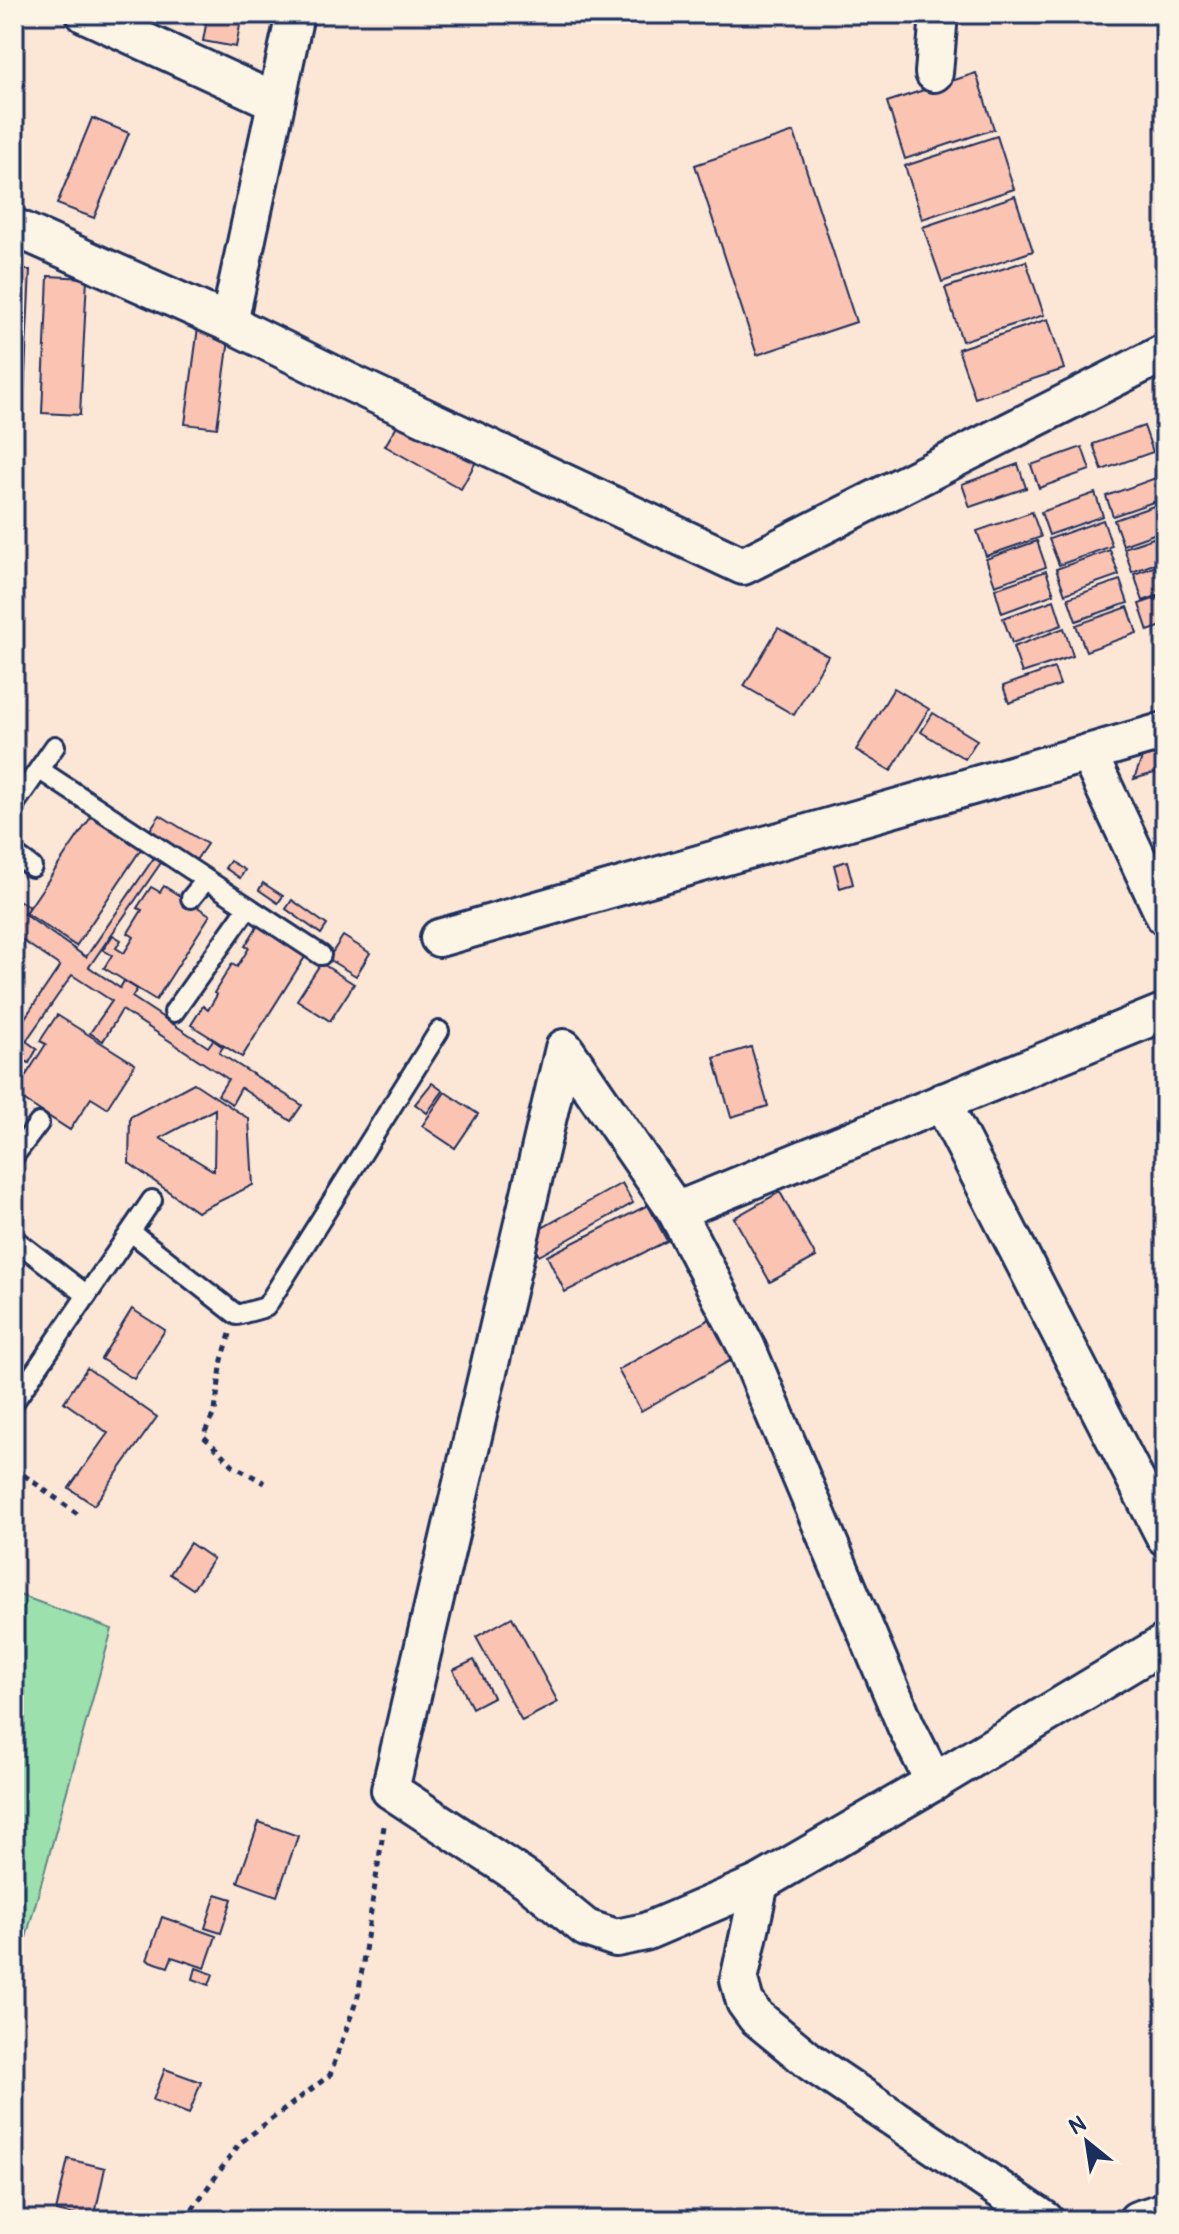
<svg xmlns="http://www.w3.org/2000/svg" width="1179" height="2234" font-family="Pangolin,sans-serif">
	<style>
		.green { fill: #9be0ad; stroke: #5b8886; stroke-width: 2 }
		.building { fill: #fbc3b1; stroke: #1b2f5e; stroke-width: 2; fill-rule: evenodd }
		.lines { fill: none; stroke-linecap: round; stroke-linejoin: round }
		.lane-casing { stroke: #1b2f5e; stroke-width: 24 }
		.street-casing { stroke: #1b2f5e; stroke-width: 42 }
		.path { stroke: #1b2f5e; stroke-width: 5; stroke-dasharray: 6 6; stroke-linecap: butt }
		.lane { stroke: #fcf5e5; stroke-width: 18 }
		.street { stroke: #fcf5e5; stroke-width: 36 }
	</style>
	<rect width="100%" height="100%" fill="#fce6d5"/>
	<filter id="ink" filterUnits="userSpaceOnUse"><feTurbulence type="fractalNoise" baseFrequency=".0125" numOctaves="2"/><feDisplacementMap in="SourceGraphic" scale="16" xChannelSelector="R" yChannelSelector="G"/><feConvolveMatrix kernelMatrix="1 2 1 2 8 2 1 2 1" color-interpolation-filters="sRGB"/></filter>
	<g filter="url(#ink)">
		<path class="green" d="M14,1593L112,1629L14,1981Z"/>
		<g class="building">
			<path d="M208,14H242L236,47L203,41Z"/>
			<path d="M976,73L994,129L905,159L887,102Z"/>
			<path d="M92,118L129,133L94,218L57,204Z"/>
			<path d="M794,132L856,322L757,355L695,165Z"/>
			<path d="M997,136L1014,189L922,219L905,166Z"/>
			<path d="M1015,196L1033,251L942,282L923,227Z"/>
			<path d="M1026,261L1044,315L962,341L945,288Z"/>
			<path d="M14,270H30L24,395H14Z"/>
			<path d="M48,276L87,278L80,415L42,413Z"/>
			<path d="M1048,319L1064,369L975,398L958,349Z"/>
			<path d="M199,320L231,325L217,428L185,424Z"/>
			<path d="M402,417L477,460L461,489L385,446Z"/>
			<path d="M1165,418V446L1164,447L1155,421Z"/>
			<path d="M1144,426L1153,452L1102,470L1093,444Z"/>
			<path d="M1082,447L1090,470L1039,488L1031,465Z"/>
			<path d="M1018,464L1026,488L970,507L962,484Z"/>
			<path d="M1161,476L1165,498L1113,516L1106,496Z"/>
			<path d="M1095,493L1103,516L1049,535L1041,512Z"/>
			<path d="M1165,502V530L1123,545L1114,520Z"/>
			<path d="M1032,512L1041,537L986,556L977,531Z"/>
			<path d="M1103,520L1112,546L1059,565L1049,539Z"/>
			<path d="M1165,534V560L1132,572L1124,548Z"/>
			<path d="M1037,541L1046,567L995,585L986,559Z"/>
			<path d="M1110,550L1119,575L1065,594L1056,569Z"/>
			<path d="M1165,563V593L1143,601L1134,574Z"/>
			<path d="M1046,571L1054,594L1002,613L995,589Z"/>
			<path d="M1120,580L1128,603L1076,621L1068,598Z"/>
			<path d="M1165,595V625L1148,631L1139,604Z"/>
			<path d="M1054,600L1062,625L1012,643L1003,618Z"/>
			<path d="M1128,607L1137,633L1086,651L1076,625Z"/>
			<path d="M778,628L828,656L794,715L744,686Z"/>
			<path d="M1064,628L1073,656L1022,673L1013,647Z"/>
			<path d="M1054,668L1060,685L1009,703L1003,686Z"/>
			<path d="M894,688L929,709L891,771L856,750Z"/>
			<path d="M933,713L977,740L965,759L921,732Z"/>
			<path d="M1165,752V770L1134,779L1142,758Z"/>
			<path d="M95,811L145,843L76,946L26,913Z"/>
			<path d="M160,815L207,844L194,863L147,834Z"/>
			<path d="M158,852L165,857L89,967L120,988L124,981L137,989L132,997L208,1047L213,1040L223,1047L219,1053L302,1105L291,1121L241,1088L232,1104L218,1095L228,1079L122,1010L103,1041L90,1033L112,1001L72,975L26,1041L37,1049L29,1063L14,1053V1034L60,966L16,936L14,897L29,907L24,914L86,957Z"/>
			<path d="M230,861L245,870L240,878L225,868Z"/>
			<path d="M847,861L853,884L840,888L834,865Z"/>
			<path d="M263,883L283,896L278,903L259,890Z"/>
			<path d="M164,886L210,915L156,1000L104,968L112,955L103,950L113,935L121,940L116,948L124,953L134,937L128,933L142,910L137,908L151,887L160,892Z"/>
			<path d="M292,900L327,925L321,934L286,909Z"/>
			<path d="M262,919L310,949L242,1057L191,1025L203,1006L208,1010L217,995L214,993L232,964L237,967L249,948L245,946Z"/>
			<path d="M343,936L370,953L356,976L328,959Z"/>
			<path d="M321,963L354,984L330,1021L297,1000Z"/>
			<path d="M57,1015L135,1064L107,1108L91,1098L70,1130L14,1094L46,1044L40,1041Z"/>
			<path d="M751,1047L768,1106L731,1117L714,1058Z"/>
			<path d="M194,1083L249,1119L253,1185L197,1212L129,1163L130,1117ZM215,1109L214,1171L160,1138Z"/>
			<path d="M432,1083L443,1091L427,1113L415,1104Z"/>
			<path d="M445,1092L478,1114L455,1148L422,1126Z"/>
			<path d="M622,1183L633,1203L539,1256L528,1236Z"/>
			<path d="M780,1192L816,1257L770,1282L734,1218Z"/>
			<path d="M648,1205L667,1241L565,1292L547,1256Z"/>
			<path d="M132,1309L165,1330L134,1379L101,1359Z"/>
			<path d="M717,1315L738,1356L641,1411L618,1370Z"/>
			<path d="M87,1368L157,1417L94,1505L69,1488L108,1433L64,1402Z"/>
			<path d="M190,1543L213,1559L193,1589L170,1574Z"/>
			<path d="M512,1617L558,1702L522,1721L476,1637Z"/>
			<path d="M474,1660L493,1697L472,1708L453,1670Z"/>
			<path d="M259,1822L298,1836L277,1896L238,1882Z"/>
			<path d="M216,1894L232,1899L221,1933L205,1928Z"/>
			<path d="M162,1917L216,1936L205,1968L172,1957L168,1967L147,1960Z"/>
			<path d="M196,1968L213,1974L209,1985L193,1979Z"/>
			<path d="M165,2069L201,2082L189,2114L153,2100Z"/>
			<path d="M68,2159L105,2168L94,2219L56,2211Z"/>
		</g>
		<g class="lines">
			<defs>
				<g id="lane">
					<path d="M40,770L321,955"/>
					<path d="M14,805L55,746"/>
					<path d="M14,854L32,867"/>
					<path d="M191,898L206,880"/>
					<path d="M174,1012L248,907"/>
					<path d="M14,1156L39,1123"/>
					<path d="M131,1232L237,1315L266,1307L439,1031"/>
					<path d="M14,1239L87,1295"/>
					<path d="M14,1402L152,1200"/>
				</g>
				<g id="street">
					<path d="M85,14L276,102"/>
					<path d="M934,73L939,14"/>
					<path d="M14,227L229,323L349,382L743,566L1162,354"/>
					<path d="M229,323L295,14"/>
					<path d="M1088,753L1165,917"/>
					<path d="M439,938L1165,731"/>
					<path d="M564,1048L676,1211L746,1346L906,1726L934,1782L760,1883L645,1932L616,1938L586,1928L527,1880L390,1790Z"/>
					<path d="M942,1102L1165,1537"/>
					<path d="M676,1211L1165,1012"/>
					<path d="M934,1782L1165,1643"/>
					<path d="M760,1883L739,1980L745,2002L756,2017L812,2063L1045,2220"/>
					<path d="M1137,2220L1165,2211"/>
				</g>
			</defs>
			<use href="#lane" class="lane-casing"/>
			<use href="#street" class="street-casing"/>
			<g class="path">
				<path d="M230,1334L222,1360L215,1411L203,1436L234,1466L265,1483"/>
				<path d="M14,1468L79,1515"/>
				<path d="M187,2220L193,2208L240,2143L330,2075L358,1996L384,1826"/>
			</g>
			<use href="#lane" class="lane"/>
			<use href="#street" class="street"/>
		</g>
	</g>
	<rect width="1179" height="2234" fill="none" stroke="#fcf5e5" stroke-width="48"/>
	<rect x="24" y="24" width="1131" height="2186" fill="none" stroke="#1b2f5e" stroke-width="3" filter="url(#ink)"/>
	<g transform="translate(1087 2142) rotate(330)" stroke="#fcf5e5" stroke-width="6" paint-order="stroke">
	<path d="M0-6L14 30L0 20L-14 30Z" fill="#1b2f5e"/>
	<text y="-12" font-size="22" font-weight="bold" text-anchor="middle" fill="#1b2f5e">N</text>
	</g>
</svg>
